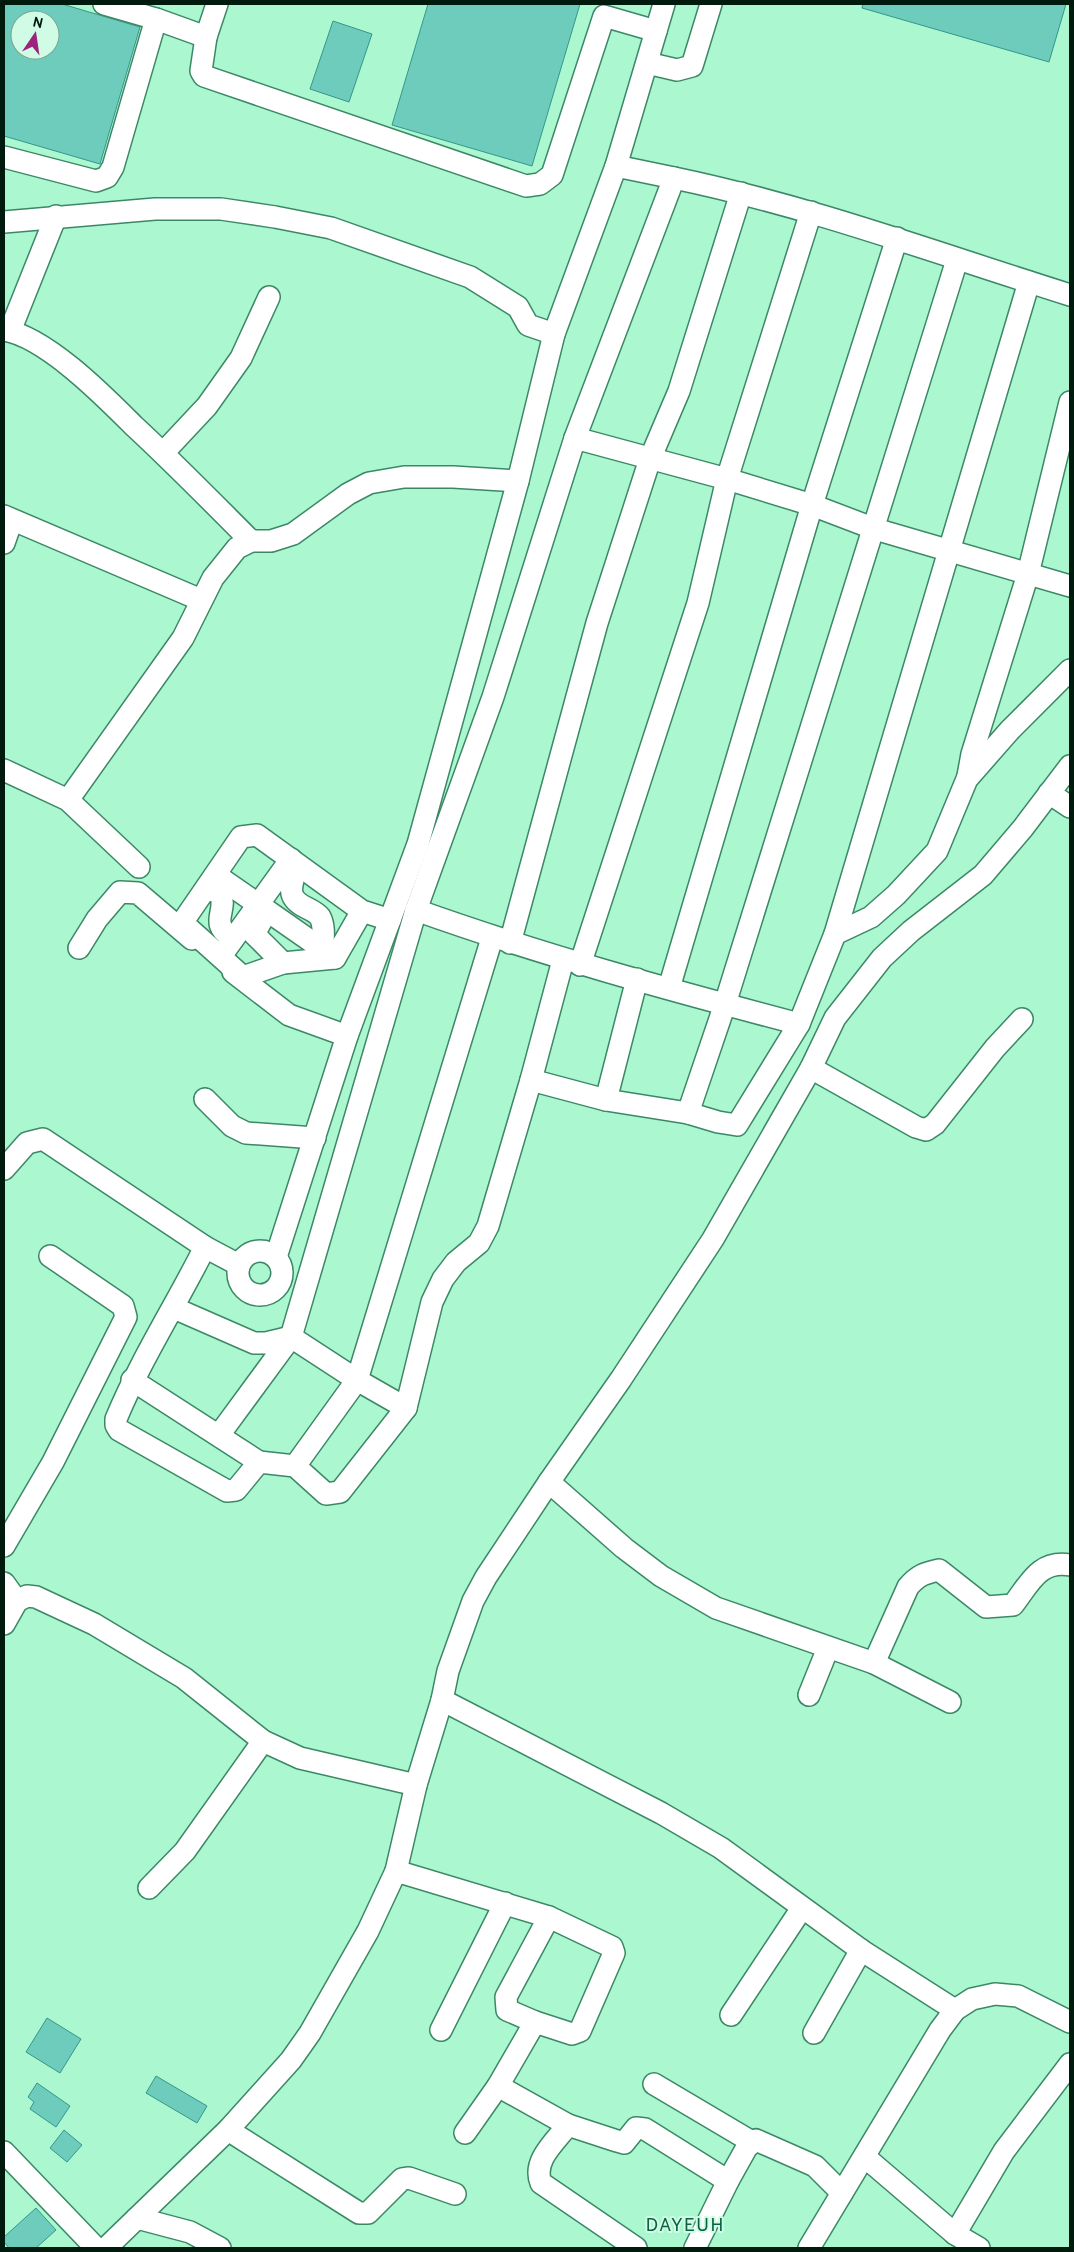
<svg xmlns="http://www.w3.org/2000/svg" width="1074" height="2252" font-family="Overpass,sans-serif">
	<style>
		.building { fill: #6eccbc; stroke: #359789; fill-rule: evenodd }
		.lines { fill: none; stroke-linecap: round; stroke-linejoin: round }
		.minor-casing { stroke: #3c8866; stroke-width: 24 }
		.minor { stroke: #fff; stroke-width: 21 }
		.labels { text-anchor: middle; stroke-width: 4; stroke-linejoin: round; paint-order: stroke }
		.quarter-label { font-size: 19px; letter-spacing: 1px; fill: #0b6243; stroke: #d0fce5 }
	</style>
	<rect width="100%" height="100%" fill="#aaf7d0"/>
	<g class="building">
		<path d="M4,4H62L140,27L100,164L4,136ZM20,20H50V50H20Z"/>
		<path d="M428,4H580L532,166L392,125Z"/>
		<path d="M863,4H1066L1049,62L862,8Z"/>
		<path d="M333,21L372,34L349,102L310,89Z"/>
		<path d="M47,2018L81,2039L60,2073L26,2052Z"/>
		<path d="M156,2076L207,2106L197,2123L146,2093Z"/>
		<path d="M37,2083L70,2106L56,2127L30,2109L34,2102L28,2097Z"/>
		<path d="M64,2130L82,2145L67,2162L50,2148Z"/>
		<path d="M36,2208L56,2230L36,2248H9L4,2242V2237Z"/>
	</g>
	<g class="lines">
		<defs>
			<g id="minor">
				<path d="M104,4L156,19L206,37L201,71L204,76L526,186L540,184L552,175L604,16L656,31"/>
				<path d="M206,37L217,4"/>
				<path d="M647,63L677,70L692,66L711,4"/>
				<path d="M4,157L96,181L107,177L113,167L156,19"/>
				<path d="M674,178C809,206 939,254 1070,295"/>
				<path d="M4,222L155,209H221L275,217L331,228L470,277L518,307L528,325L554,334"/>
				<path d="M4,330C46,337 104,396 134,426C174,463 212,502 251,541"/>
				<path d="M10,331L56,216"/>
				<path d="M575,438L727,479L812,505L875,529L1070,586"/>
				<path d="M163,453L207,406L241,358L269,297"/>
				<path d="M4,516L201,600"/>
				<path d="M4,543L12,520"/>
				<path d="M4,770L68,800L139,867"/>
				<path d="M968,776L972,754L1028,574L1070,402"/>
				<path d="M1049,793L1070,807"/>
				<path d="M68,800L183,638L213,578L237,548L251,541H271L293,534L348,494L369,483L404,477H453L518,481"/>
				<path d="M297,865C292,886 284,897 307,908C311,910 317,913 320,917C325,926 323,939 323,948"/>
				<path d="M216,875L335,958"/>
				<path d="M205,891L215,890L220,892C229,912 207,922 233,939"/>
				<path d="M416,910L493,697L575,438L674,178L616,166"/>
				<path d="M267,911L254,934L283,963"/>
				<path d="M362,911L335,958L283,963L243,977L185,925L184,920L241,837L257,835L362,911L390,920"/>
				<path d="M835,934L1029,282"/>
				<path d="M510,943L597,623L650,459L679,391L741,193"/>
				<path d="M79,948L97,919L120,892L138,893L192,939"/>
				<path d="M221,956L291,859"/>
				<path d="M580,965L698,603L727,479L811,212"/>
				<path d="M233,972L289,1015L347,1036"/>
				<path d="M669,988L812,505L897,238"/>
				<path d="M811,1068L916,1127L926,1130L935,1124L995,1048L1022,1019"/>
				<path d="M531,1080L563,960"/>
				<path d="M205,1099L232,1126L246,1133L315,1138"/>
				<path d="M606,1100L637,979"/>
				<path d="M688,1113L725,1004L957,260"/>
				<path d="M4,1169L27,1143L43,1139L205,1247L239,1265"/>
				<path d="M205,1247C176,1305 141,1359 116,1419V1425L119,1430L227,1491L236,1490L259,1462L295,1466L326,1494L340,1492L406,1408L432,1302L443,1279L456,1262L479,1243L488,1226L531,1080L606,1100L688,1113L718,1122L737,1125L799,1024L835,934L871,917L896,895L937,851L967,779L1010,730L1070,670"/>
				<circle cx="260" cy="1273" r="22"/>
				<path d="M276,1257L347,1036L418,844L518,481L554,334L616,166L664,4"/>
				<path d="M174,1308L254,1343H266L291,1337L357,1380L406,1408"/>
				<path d="M132,1380L259,1462"/>
				<path d="M219,1435L291,1337L416,910C542,955 670,990 799,1024"/>
				<path d="M295,1466L357,1380L492,938"/>
				<path d="M549,1482L624,1548L661,1576L716,1608L874,1663L950,1702"/>
				<path d="M4,1546L53,1462L126,1317L123,1306L50,1256"/>
				<path d="M4,1583L17,1601"/>
				<path d="M4,1624L17,1601L27,1596L36,1597L94,1624L184,1678L263,1741L300,1758L416,1785"/>
				<path d="M874,1663L908,1587C918,1575 925,1573 939,1570L986,1607L1013,1605C1030,1583 1039,1560 1070,1565"/>
				<path d="M809,1695L828,1648"/>
				<path d="M442,1700L661,1813L721,1848L861,1950L955,2010"/>
				<path d="M396,1871L549,1917L506,1997L507,2010L535,2022L498,2086L465,2133"/>
				<path d="M149,1888L185,1851L263,1741"/>
				<path d="M731,2015L802,1908"/>
				<path d="M535,2022L572,2034L580,2031L614,1953L612,1947L549,1917"/>
				<path d="M441,2030L505,1903"/>
				<path d="M814,2033L861,1950"/>
				<path d="M654,2084L752,2142"/>
				<path d="M498,2086L568,2125L617,2141L624,2143L636,2128L645,2129L728,2181L695,2248"/>
				<path d="M568,2125C555,2142 532,2161 541,2183L636,2248"/>
				<path d="M228,2130L359,2213H368L402,2179L409,2178L455,2194"/>
				<path d="M4,2152L96,2248"/>
				<path d="M865,2157L955,2234L979,2248"/>
				<path d="M728,2181L747,2147L756,2140L815,2166L842,2193"/>
				<path d="M137,2218L190,2232L220,2248"/>
				<path d="M955,2234L1004,2151L1070,2064"/>
				<path d="M106,2248L228,2130L291,2060L310,2033L368,1931L396,1871L416,1785L442,1700L448,1671L473,1601L486,1577L549,1482L621,1379L713,1239L811,1068L835,1018L882,958L911,931L983,875L1023,828L1070,766"/>
				<path d="M809,2248L940,2030L955,2010L972,1999L995,1994L1018,1996L1070,2022"/>
			</g>
		</defs>
		<use href="#minor" class="minor-casing"/>
		<use href="#minor" class="minor"/>
	</g>
	<g class="labels">
		<g class="quarter-label">
			<text x="685" y="2231">DAYEUH</text>
		</g>
	</g>
	<rect width="1074" height="2252" fill="none" stroke="#001a0d" stroke-width="10"/>
	<g transform="translate(35 35) rotate(13)"><circle r="24" fill="#d0fce5" stroke="#7da28f"/>
	<path d="M0-4L9 19L0 12L-9 19Z" fill="#9d247c"/>
	<text y="-8" font-size="14" font-weight="bold" text-anchor="middle" fill="#001a0d">N</text>
	</g>
</svg>
